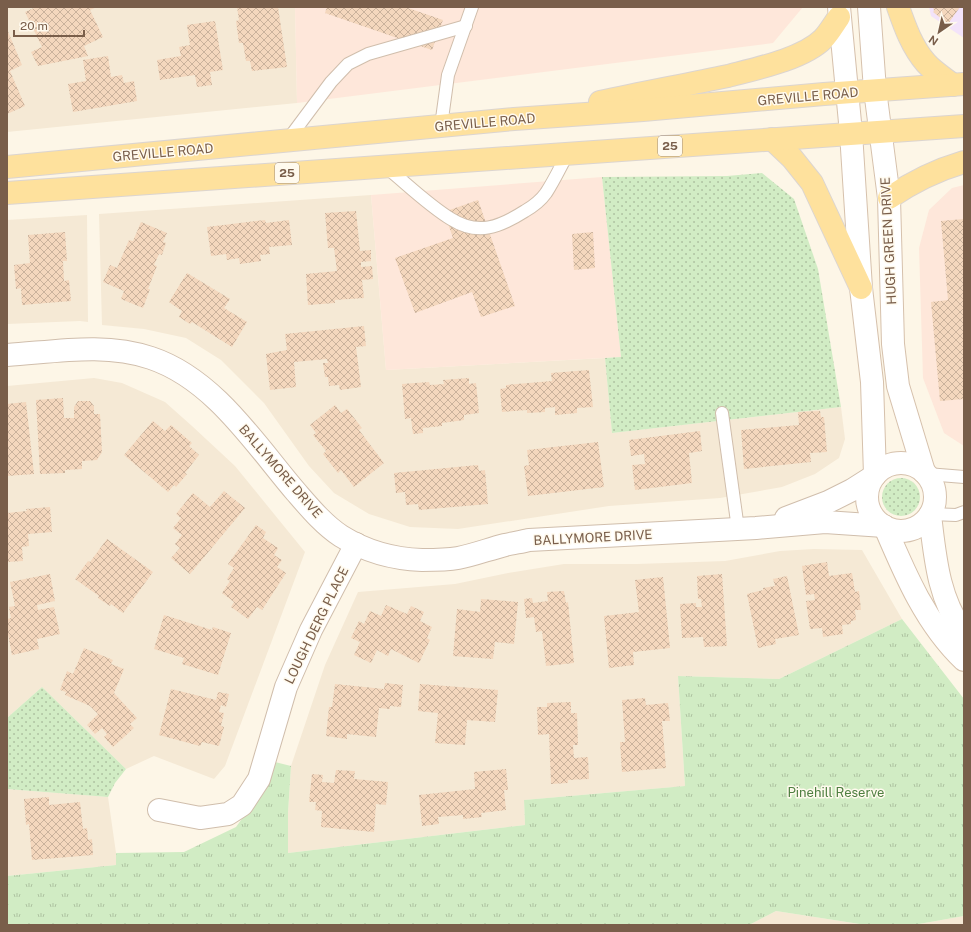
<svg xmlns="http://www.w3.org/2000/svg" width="971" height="932" font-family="'Public Sans',sans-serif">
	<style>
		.residential { fill: #f5e9d5 }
		.commercial { fill: #fee7da }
		.education { fill: #f3e3fa }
		.grass { fill: url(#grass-dots) }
		.park { fill: url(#park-tufts) }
		.building { fill: url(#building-cross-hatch) }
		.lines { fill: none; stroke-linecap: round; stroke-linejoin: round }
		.service-casing { stroke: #d0beac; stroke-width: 14 }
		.minor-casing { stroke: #d0beac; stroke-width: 24 }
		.secondary-casing { stroke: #d6c1ac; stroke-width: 24 }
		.primary-casing { stroke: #dcd5d0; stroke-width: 24 }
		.service { stroke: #fff; stroke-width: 12 }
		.minor { stroke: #fff; stroke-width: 22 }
		.secondary { stroke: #fff; stroke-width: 22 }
		.primary { stroke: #fee19d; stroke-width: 22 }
		.labels { text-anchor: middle; stroke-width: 3; stroke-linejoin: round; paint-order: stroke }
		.shield { fill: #fffaee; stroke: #a18d7b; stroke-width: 1 }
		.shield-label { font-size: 12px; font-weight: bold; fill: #795e4a }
		.street-label { font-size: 13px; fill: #795e4a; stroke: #fffaee }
		.park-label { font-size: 13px; fill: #4f7f41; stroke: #fffaee }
	</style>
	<defs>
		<pattern id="grass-dots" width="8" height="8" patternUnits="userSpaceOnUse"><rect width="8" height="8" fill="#d1ecc4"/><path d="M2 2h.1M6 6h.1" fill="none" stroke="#aec2a1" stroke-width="1.8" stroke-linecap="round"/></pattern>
		<pattern id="park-tufts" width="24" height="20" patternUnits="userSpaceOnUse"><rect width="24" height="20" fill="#d1ecc4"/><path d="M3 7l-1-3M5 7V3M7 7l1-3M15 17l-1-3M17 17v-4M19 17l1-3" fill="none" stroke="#aec2a1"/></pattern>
		<pattern id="building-cross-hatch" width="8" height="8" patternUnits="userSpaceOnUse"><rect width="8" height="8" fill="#f4d7bd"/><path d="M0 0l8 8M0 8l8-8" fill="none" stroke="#cab29c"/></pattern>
	</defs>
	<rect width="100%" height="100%" fill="#fdf6e7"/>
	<g class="residential">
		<path d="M7,7H295L297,103L7,132Z"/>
		<path d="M371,195L386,370L605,358L612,433L841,407L845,439L839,458L815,474L782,487L720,498L609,506L458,529L410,527L369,514L334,493L309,466L264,403L221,360L186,338L144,329L102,325L99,214Z"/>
		<path d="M87,215L88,322L80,321L7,324V220Z"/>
		<path d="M94,378L122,383L165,402L192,426L235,466L305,552L225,766L214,779L154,756L126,769L42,687L7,718V386Z"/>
		<path d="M814,549L862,550L902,619L779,679L678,676L685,786L524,800L525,825L288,853V813L291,766L325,665L358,592L455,584L508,573L564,564H637L725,561L780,551Z"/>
		<path d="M7,789L108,797L116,853V865L7,876Z"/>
		<path d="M776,911L866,925H749Z"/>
		<path d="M964,916V925H875L919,924Z"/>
	</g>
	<g class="commercial">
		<path d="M295,7H803L773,43L297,103Z"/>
		<path d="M602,177L621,357L386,370L371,195Z"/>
		<path d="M964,185V446L944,433L923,378L919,248L929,210L952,188Z"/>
	</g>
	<path class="education" d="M929,7H964V38L931,16Z"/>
	<g class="grass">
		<path d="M762,173L794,199L818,269L841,407L612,433L605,358L621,357L602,177L727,176Z"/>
		<circle cx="901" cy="497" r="19"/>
		<path d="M42,687L126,769L115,783L108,797L7,789V718Z"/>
	</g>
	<path class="park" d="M902,619L964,699V916L919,924L866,925L776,911L749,925H7V876L116,865V853L184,852L236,827L261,792L275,762L291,766L288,813V853L525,825L524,800L685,786L678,676L779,679Z"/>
	<g class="building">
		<path d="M36,7H97L90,10L103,37L84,46L88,56L38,66L31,52L42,47L25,12Z"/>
		<path d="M237,7H278L287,67L252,71L250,61H246L243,43H239L236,21L239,20Z"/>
		<path d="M327,7H405L443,20L432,50L325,13Z"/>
		<path d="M933,7H960L948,24L933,12L934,11Z"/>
		<path d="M215,21L223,70L210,72L212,85L197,87L195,75L160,80L157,60L181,56L179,47L190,45L187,25Z"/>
		<path d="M7,29L22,65L10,71L25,106L7,114Z"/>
		<path d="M108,56L111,77L122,75L124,83L134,81L137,101L73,112L68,84L86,81L83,60Z"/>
		<path d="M478,200L515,306L481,317L472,292L415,313L395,258L453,238L444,212Z"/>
		<path d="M356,211L360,251L371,250V261L361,262V267L372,266L373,279L362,280L364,298L335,300V303L308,305L306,274L337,271L334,248H328L325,213Z"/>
		<path d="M964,219V399L940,401L931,302L948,300L941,221Z"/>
		<path d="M265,220L266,223L289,220L292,245L269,247L270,254L260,255L261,261L240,264L239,258L227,260L226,254L211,256L207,227Z"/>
		<path d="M141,222L167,233L163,242L166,243L162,255L159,254L154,265L157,266L148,289H150L143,308L121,299L124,291L103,282L110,265L117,268L129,240L133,241Z"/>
		<path d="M65,232L67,261H63L64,281L69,280L71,301L22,305L21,288L16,289L14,265L30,263L28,235Z"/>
		<path d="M593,232L595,268L574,270L572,234Z"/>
		<path d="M187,273L230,299L224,308L247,322L232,347L192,322L190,324L179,317L182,311L169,302Z"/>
		<path d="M364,326L366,346L356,347L361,387L340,390L339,385L329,386L328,377H325L323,363H328L327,359L294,362L296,387L270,390L266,354L287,350L285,334Z"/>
		<path d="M589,370L593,407L577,408V413L555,415V407L545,408V412L527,413V410L502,412L500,389L506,388V385L552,381L551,373Z"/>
		<path d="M469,378V384L476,383L479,413L464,415V420L442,423V426L423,428V433L413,434L411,418L405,419L402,384L429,382L430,385L444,384L443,380Z"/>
		<path d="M63,398L64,418H74V407L78,401H90L94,406V414H100L102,452L97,460L82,461V469L65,470V473L40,474L36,400Z"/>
		<path d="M26,402L34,474L7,476V404Z"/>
		<path d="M335,405L341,413L347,409L362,428L359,430L384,463L354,487L341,470L338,473L323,454L326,451L313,435L316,433L310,425Z"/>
		<path d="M820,411L821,417H824L827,452L810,453L811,462L744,469L741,430L799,425L798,412Z"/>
		<path d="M153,421L165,431L171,425L192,443L189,446L199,455L185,473L187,474L176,487L174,485L168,492L124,455Z"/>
		<path d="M700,431L702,451L689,453L692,483L635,490L632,465L645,464L644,454L631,456L629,440Z"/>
		<path d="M598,442L604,487L528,496L524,466L529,465L527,450Z"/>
		<path d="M478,465L479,471L485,470L488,504L419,510L418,504L406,505L405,492L396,493L394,473Z"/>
		<path d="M224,491L245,508L190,574L171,558L180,548L175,544L182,535L173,528L181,518L176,514L193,493L210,507Z"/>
		<path d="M50,507L52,532L28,534L29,546L22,547L23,561L7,562V513L27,511L26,509Z"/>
		<path d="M256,525L266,532L263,538L278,548L274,555L282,560L277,567L286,573L262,610L257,607L248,619L231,607L234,602L222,593L230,581L227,579L234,568L228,564Z"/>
		<path d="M107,539L153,572L123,613L111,604L110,606L98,598L99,596L75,579L88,561L90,562Z"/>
		<path d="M827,562L829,576L852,573L855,592L859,591L861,610H855L856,620L851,621V624L842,625L843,634L823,637L822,628L810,629L806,601L815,600L814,594L806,595L802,566Z"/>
		<path d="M50,574L55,601L37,605L38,610L54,607L60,634L37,639L39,649L12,655L7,629V619L11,618L9,607L15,606L10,582Z"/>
		<path d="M722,574L727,646L704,647L703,637L682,638L680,604L696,603V607H702L701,599H698L697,576Z"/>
		<path d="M787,576L799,635L775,639L776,644L758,648L747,594L763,590V588L775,586L773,579Z"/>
		<path d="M663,577L670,648L633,652L634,665L609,668L604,616L639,612L635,580Z"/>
		<path d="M564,591L566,603L568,602L574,663L546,666L542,631L536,632L534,617L526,618L524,599L532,598L533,603L548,601L547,592Z"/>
		<path d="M481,599L518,602L514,644L495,642L493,659L453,656L457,609L480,612Z"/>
		<path d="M386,605L407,614L411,606L424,612L420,621L432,627L427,638L430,640L419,663L391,649L388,656L377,650L371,663L354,655L360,642L351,638L359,621L364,624L370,611L381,616Z"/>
		<path d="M164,615L212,630L213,627L231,633L218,675L182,664L184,658L154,649Z"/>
		<path d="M84,648L113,660L111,664L124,669L114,693L137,718L130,724L134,728L113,747L104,737L107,734L102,728L95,734L87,725L98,714L90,706L65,695L66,692L60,690L67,671L73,674Z"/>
		<path d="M385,683L403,685L401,707L390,706V709L379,708L376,737L347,734V739L326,736L329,707H332L335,684L384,689Z"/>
		<path d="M420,684L498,690L495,722L467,720L465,745L435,743L438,713L418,711Z"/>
		<path d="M171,689L216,700L218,692L229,694L226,707L221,705L219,712L224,713L221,726L224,727L219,746L202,742L200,746L159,735Z"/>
		<path d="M645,698L646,705L668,703L670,721H662L666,768L622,772L620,742H625L622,700Z"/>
		<path d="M571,702V713H577L578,745H573L574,758L588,757L589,779L568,780V783L551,784L549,734L538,735L537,707H547V703Z"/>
		<path d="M506,769L508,790H504L506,810L481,813L482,817L463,819V815L438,817L439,824L422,826L419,795L475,789L474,772Z"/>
		<path d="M336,770L355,771L354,779L388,782L386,805L376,804L374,832L321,827L322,811L315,810L316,802H309L312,774L323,775L322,782L334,783Z"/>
		<path d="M49,797V805L80,802L83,829L87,828L88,840L92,839L93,855L32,860L29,824L26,825L24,799Z"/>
	</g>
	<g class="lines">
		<defs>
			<g id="service">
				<path d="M441,126L448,75L472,7"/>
				<path d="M287,141L331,82L348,64L368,54L466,26"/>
				<path d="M386,167C407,184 428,205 451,219C478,236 500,227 525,211C532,207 541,200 546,193C554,181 561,166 568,153"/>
				<path d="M722,413L738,529"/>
				<path d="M927,474L964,477"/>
				<path d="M931,514L956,515L964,512"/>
			</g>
			<g id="minor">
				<path d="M7,355C54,352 105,342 151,358C214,379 255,444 296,492C309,507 324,525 341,536C365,551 394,559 422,560C434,560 447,560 458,558C474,555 489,549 505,545C513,543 521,542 529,540L756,528L825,522L884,526"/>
				<path d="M786,518L828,502L852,490L874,476"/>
				<path d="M159,810L200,818L228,814L242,805L259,779L286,687L311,630L356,544"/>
			</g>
			<g id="secondary">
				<path d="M839,7L851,133L861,288L872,382L875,475"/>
				<path d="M869,7L875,90L889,198L893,344L898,386L924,472"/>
				<circle cx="901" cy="497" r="34"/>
				<path d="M930,515C935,556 938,599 964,633"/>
				<path d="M885,527C905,574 926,624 964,660"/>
			</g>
			<g id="primary">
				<path d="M898,7C905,27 912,47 926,63C933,71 944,78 953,85"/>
				<path d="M600,102C642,93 685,85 728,76C755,69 803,59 823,39C829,33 834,24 839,17"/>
				<path d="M772,139L792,158L812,183L861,288"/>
				<path d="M7,167L514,119L643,110L824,94L964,84"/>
				<path d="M7,193L964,126"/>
				<path d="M889,198C912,182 937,170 964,162"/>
			</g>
		</defs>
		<use href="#service" class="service-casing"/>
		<use href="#minor" class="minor-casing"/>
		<use href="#secondary" class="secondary-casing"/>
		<use href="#primary" class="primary-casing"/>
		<use href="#service" class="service"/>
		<use href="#minor" class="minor"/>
		<use href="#secondary" class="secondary"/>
		<use href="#primary" class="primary"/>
	</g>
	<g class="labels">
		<g class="shield">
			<rect x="658" y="136" width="24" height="20" rx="3"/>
			<rect x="275" y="163" width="24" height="20" rx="3"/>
		</g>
		<g class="shield-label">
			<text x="670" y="150">25</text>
			<text x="287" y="177">25</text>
		</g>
		<g class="street-label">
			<text transform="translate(808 96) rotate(-5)" y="5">GREVILLE ROAD</text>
			<text transform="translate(485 122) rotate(-5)" y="5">GREVILLE ROAD</text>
			<text transform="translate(163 152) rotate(-5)" y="5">GREVILLE ROAD</text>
			<text transform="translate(888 241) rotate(-93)" y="5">HUGH GREEN DRIVE</text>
			<text transform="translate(281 471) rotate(49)" y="5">BALLYMORE DRIVE</text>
			<text transform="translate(593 537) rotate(-3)" y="5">BALLYMORE DRIVE</text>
			<text transform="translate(316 625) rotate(-64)" y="5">LOUGH DERG PLACE</text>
		</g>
		<g class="park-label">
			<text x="836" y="797">Pinehill Reserve</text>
		</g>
	</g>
	<rect width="971" height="932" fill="none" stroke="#795e4a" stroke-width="16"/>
	<g transform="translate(939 32) rotate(214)" stroke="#fffaee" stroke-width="3" paint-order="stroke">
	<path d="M0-3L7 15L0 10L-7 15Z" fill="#795e4a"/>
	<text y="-6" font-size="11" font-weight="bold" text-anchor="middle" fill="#795e4a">N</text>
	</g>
	<path d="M14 30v6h70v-6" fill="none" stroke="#795e4a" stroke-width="2"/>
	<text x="20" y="30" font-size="12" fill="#795e4a" stroke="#fffaee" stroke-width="3" paint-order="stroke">20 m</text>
</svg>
